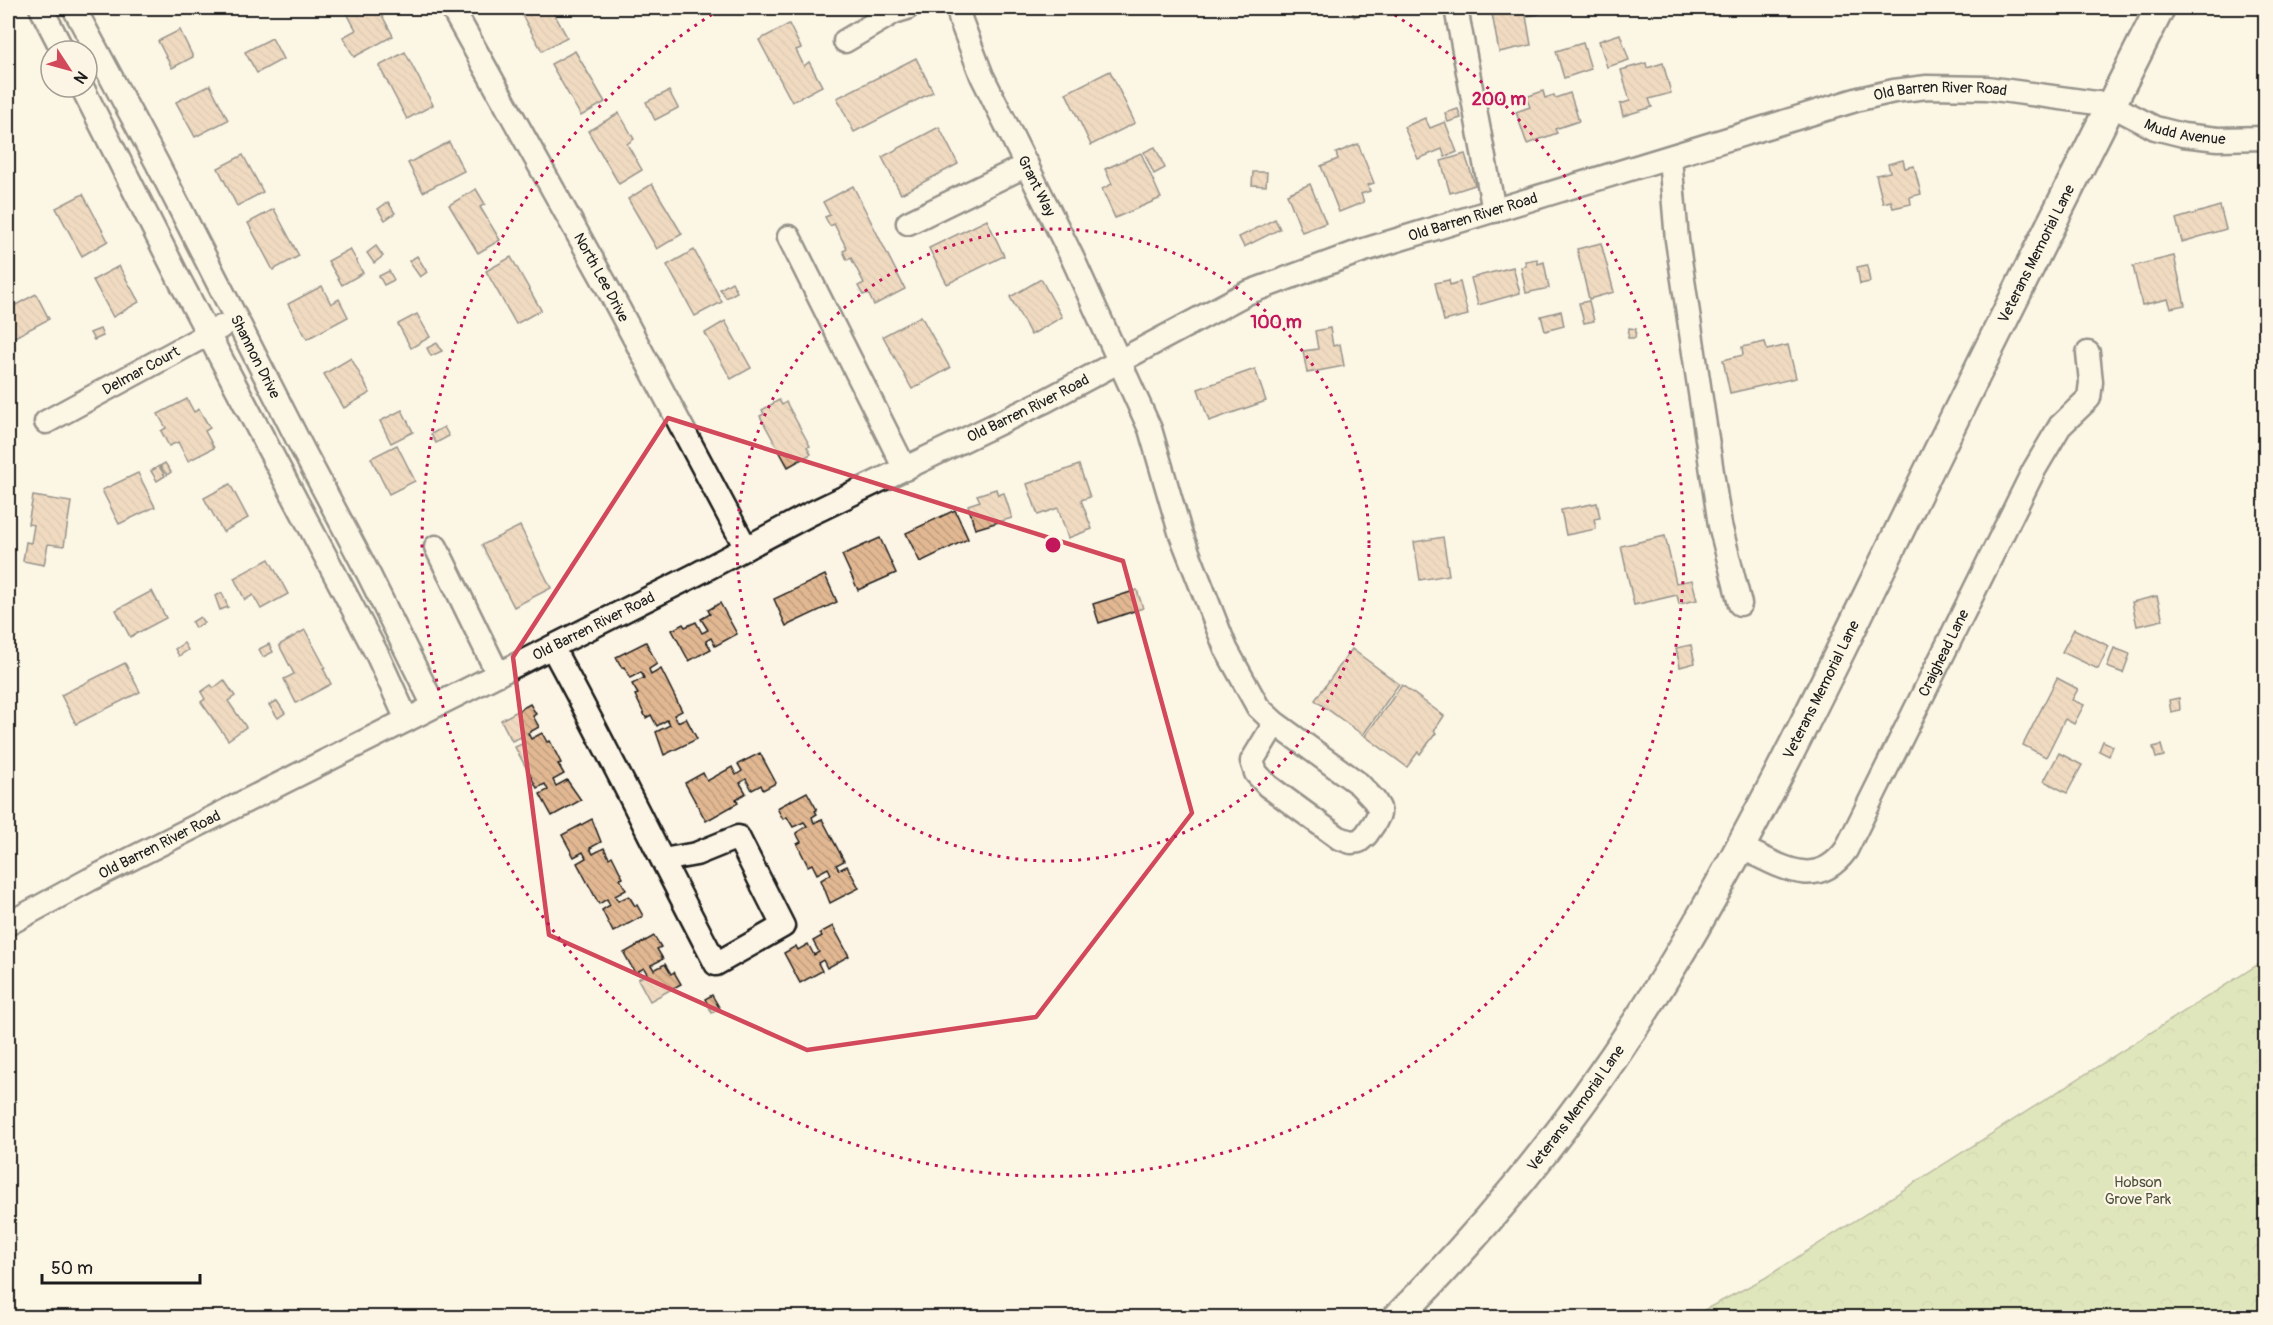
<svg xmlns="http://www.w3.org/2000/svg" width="2273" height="1325" font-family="Pangolin,sans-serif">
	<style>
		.park { fill: url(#park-crowns); stroke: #6e7852; stroke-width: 1.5 }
		.building { fill: url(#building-back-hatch); stroke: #1c1c1c; stroke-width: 1.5 }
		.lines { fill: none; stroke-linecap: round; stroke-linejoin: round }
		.minor-casing { stroke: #1c1c1c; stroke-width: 27 }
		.major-casing { stroke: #1c1c1c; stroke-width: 33 }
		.minor { stroke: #fcf5e5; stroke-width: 22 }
		.major { stroke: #fcf5e5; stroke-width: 28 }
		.marked { fill: none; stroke: #d1495b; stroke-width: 4.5; stroke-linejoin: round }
		.ring { fill: none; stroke: #c2185b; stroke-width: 3; stroke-dasharray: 3 6 }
		.labels { text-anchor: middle; stroke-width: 4.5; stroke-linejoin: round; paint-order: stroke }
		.street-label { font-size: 15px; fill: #1c1c1c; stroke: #fcf5e5 }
		.park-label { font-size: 15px; fill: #4d533c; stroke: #fcf5e5 }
		.centre { fill: #c2185b; stroke: #fcf5e5; stroke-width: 3 }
		.ring-label { font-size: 18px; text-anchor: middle; font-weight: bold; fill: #c2185b; stroke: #fcf5e5; stroke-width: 4.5; stroke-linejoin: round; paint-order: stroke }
	</style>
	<defs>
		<pattern id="park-crowns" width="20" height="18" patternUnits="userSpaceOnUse" patternTransform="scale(1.5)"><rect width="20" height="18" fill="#bfd388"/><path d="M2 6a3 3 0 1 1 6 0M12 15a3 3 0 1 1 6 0" fill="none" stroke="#a4b575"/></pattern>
		<pattern id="building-back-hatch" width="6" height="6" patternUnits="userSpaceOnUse" patternTransform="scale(1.5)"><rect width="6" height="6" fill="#e2b893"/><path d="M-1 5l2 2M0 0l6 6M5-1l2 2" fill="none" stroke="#c19e7e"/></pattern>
	</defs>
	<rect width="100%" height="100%" fill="#fcf5e5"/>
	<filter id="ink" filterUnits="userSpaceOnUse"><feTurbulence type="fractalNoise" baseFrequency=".0167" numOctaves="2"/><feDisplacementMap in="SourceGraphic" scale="12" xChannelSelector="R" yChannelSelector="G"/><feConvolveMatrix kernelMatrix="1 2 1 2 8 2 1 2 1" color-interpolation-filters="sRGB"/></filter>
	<g filter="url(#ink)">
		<path class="park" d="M2265,960V1317H1691L1765,1278Z"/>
		<g class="building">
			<path d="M344,8H378L393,36L354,57L343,37L356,30Z"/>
			<path d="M518,8H551L567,37L542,51Z"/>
			<path d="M1351,8H1377L1354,17Z"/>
			<path d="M1491,8H1538L1539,14L1526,16L1531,45L1499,52Z"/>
			<path d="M789,24L801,48L796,50L804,66L809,62L822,86L792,102L759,40Z"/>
			<path d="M180,30L193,57L172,68L158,41Z"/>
			<path d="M1620,34L1629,60L1607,67L1599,41Z"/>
			<path d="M272,38L283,59L257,73L245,52Z"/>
			<path d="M1583,43L1591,69L1564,78L1556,51Z"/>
			<path d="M575,51L605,102L581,116L551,64Z"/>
			<path d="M405,52L433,105L407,119L379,66Z"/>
			<path d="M916,58L933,92L854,132L837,98Z"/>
			<path d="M1646,63L1647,68L1663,63L1671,93L1649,99L1652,107L1623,116L1620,104L1630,101L1621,70Z"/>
			<path d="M1110,71L1135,123L1091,145L1066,93Z"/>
			<path d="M210,85L228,120L195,137L176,102Z"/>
			<path d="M669,91L678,108L655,120L646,102Z"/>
			<path d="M1543,91L1545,98L1554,95L1555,98L1570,93L1579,121L1555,129L1557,133L1527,144L1516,112L1530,107L1526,97Z"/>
			<path d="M1458,109L1461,118L1448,122L1445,113Z"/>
			<path d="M619,113L634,139L627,144L642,170L619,184L588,131Z"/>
			<path d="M1425,118L1430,128L1445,122L1457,152L1445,157L1442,149L1418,159L1404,127Z"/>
			<path d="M939,127L958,164L901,194L882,157Z"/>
			<path d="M449,142L464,171L423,192L408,163Z"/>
			<path d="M1358,144L1374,183L1368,185L1370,191L1361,194L1364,202L1339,212L1321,166L1338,159L1336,153Z"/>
			<path d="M1155,147L1165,168L1154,174L1144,152Z"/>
			<path d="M1141,153L1161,198L1115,218L1102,189L1112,184L1105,169Z"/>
			<path d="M1465,154L1475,185L1450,193L1441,161Z"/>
			<path d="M243,155L263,192L237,206L218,168Z"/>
			<path d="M1903,160L1905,168L1914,166L1921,194L1910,197L1911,204L1893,208L1891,201L1883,203L1876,175L1890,172L1888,164Z"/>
			<path d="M1253,172H1267L1266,186L1252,185Z"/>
			<path d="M652,184L682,234L657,249L628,199Z"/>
			<path d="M1310,184L1326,223L1302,232L1287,194Z"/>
			<path d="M853,186L905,289L874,305L868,293L863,295L858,286L864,283L851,258L847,260L843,251L847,249L834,224L830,226L825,217L830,215L823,202Z"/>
			<path d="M476,189L485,204L480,207L500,240L478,253L449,205Z"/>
			<path d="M83,194L108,241L82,256L56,208Z"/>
			<path d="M388,202L395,213L385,220L378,209Z"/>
			<path d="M2220,206L2226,229L2182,242L2176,219Z"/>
			<path d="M274,209L299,256L273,270L248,223Z"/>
			<path d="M1275,219L1280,229L1244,247L1239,237Z"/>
			<path d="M987,220L1004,256L947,284L929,248Z"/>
			<path d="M1601,243L1614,292L1589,299L1577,249Z"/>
			<path d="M376,246L383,256L374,263L367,253Z"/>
			<path d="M350,249L363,273L342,285L328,261Z"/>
			<path d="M694,250L722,302L695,316L667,265Z"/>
			<path d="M417,256L427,272L420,277L409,261Z"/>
			<path d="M2174,256L2185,305L2171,308L2168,299L2142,305L2133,266Z"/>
			<path d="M511,257L541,310L516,324L486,271Z"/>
			<path d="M1537,259L1538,264L1544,262L1549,288L1526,293L1521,267L1526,266L1525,261Z"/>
			<path d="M1867,265L1870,282L1860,284L1857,267Z"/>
			<path d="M119,266L139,302L113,317L93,280Z"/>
			<path d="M1513,267L1520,293L1478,305L1471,278Z"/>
			<path d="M389,271L394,280L384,285L379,276Z"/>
			<path d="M1041,279L1062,317L1031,335L1010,297Z"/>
			<path d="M1449,280L1450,285L1460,282L1468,315L1444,321L1435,283Z"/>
			<path d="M732,282L737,292L726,298L720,289Z"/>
			<path d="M322,286L331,304L339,299L348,317L307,339L288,304Z"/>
			<path d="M36,294L49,319L13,338L8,327V309Z"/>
			<path d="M1589,301L1594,321L1584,323L1579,303Z"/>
			<path d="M1561,311L1564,326L1545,331L1541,316Z"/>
			<path d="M417,314L430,337L411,348L398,324Z"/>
			<path d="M921,316L950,368L912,389L883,336Z"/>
			<path d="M725,321L751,368L731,379L705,333Z"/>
			<path d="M1330,328L1333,346L1340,344L1344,366L1307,373L1303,351L1318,349L1315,331Z"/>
			<path d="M1629,328L1636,329L1635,338H1628Z"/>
			<path d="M100,329L103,336L94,340L90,333Z"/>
			<path d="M1765,342L1767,350L1788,345L1796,378L1730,393L1723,360L1743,355L1742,347Z"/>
			<path d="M437,343L442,351L431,356L427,348Z"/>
			<path d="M351,358L370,393L344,408L324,374Z"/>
			<path d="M1255,369L1266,401L1209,421L1198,389Z"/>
			<path d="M187,399L194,412L199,409L210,428L205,431L214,448L188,461L178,442L169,446L161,431L166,428L158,414Z"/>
			<path d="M779,400L782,405L786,402L810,446L807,447L811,454L788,467L760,416L764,414L762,410Z"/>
			<path d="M402,410L413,432L391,443L380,421Z"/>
			<path d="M444,427L449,436L436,443L431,434Z"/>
			<path d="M397,445L415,481L389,494L371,458Z"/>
			<path d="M165,463L171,472L167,475L160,466Z"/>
			<path d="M1079,465L1090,497L1081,500L1092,529L1068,538L1058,508L1038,515L1027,484Z"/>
			<path d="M159,466L165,476L157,481L151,471Z"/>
			<path d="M138,473L155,507L119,524L102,490Z"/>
			<path d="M230,484L248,518L223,532L204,498Z"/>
			<path d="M996,489L998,495L1004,493L1012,518L975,529L968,505L980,501L977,495Z"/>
			<path d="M33,496L71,502L64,546L48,544L44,565L23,561L26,542L31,543L34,525L28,524Z"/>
			<path d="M1597,503L1600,518L1594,519L1596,529L1566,535L1561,510Z"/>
			<path d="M955,510L968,539L920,562L906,533Z"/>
			<path d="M520,526L551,588L514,607L482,545Z"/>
			<path d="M1665,536L1676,583L1692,580L1697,600L1679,604L1677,595L1634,605L1621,546Z"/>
			<path d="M1443,537L1449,575L1420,580L1414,542Z"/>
			<path d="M880,538L896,573L858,590L842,555Z"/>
			<path d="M269,559L288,594L261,609L253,595L245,600L234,578Z"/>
			<path d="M825,575L837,602L786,626L774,599Z"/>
			<path d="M1137,590L1143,608L1099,623L1093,604Z"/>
			<path d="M152,591L166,618L130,637L116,610Z"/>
			<path d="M222,593L228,607L220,610L215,596Z"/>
			<path d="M2157,596L2163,620L2137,626L2132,602Z"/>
			<path d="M720,603L737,634L715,646L711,638L706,641L711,649L689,661L672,630L683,624L685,627L696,622L702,633L708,630L701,619L710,614L708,610Z"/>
			<path d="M200,617L204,623L195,628L192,622Z"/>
			<path d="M2074,629L2109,646L2098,669L2062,652Z"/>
			<path d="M305,630L325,667L323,668L331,684L296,703L284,679L294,674L279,645Z"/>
			<path d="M646,642L657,664L649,669L651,675L661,669L682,711L674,715L678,722L686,718L697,739L664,755L656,732L670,725L667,720L657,726L651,715L646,718L635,695L638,694L632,684L644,678L641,672L630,678L624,667L622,668L616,657Z"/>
			<path d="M184,643L188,650L179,656L175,649Z"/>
			<path d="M269,644L273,652L263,657L259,649Z"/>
			<path d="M1691,645L1695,663L1680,667L1676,648Z"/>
			<path d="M2114,648L2130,654L2123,673L2107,667Z"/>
			<path d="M1352,649L1399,684L1363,735L1315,700Z"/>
			<path d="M125,663L140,692L76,724L61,695Z"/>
			<path d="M2057,678L2078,689L2072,700L2084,705L2074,724L2065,719L2046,757L2023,745Z"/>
			<path d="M224,680L235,696L228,701L246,727L228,740L201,702L205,699L201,692L211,685L214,688Z"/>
			<path d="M1402,685L1444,716L1434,731L1436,733L1420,754L1418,752L1407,767L1365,736Z"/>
			<path d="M2179,698L2180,710L2171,712L2169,700Z"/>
			<path d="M277,701L285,713L278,718L269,705Z"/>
			<path d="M530,704L536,714L533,716L539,727L528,733L531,739L542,733L547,742L550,741L561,763L558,764L564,774L553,780L556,786L567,780L581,800L552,816L540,794L548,790L545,784L537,788L515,747L524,743L521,737L512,741L501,720Z"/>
			<path d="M2103,741L2113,746L2109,756L2099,751Z"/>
			<path d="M2161,745L2164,756L2156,758L2153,747Z"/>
			<path d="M760,753L776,783L763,790L761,785L752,790L746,779L740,783L746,793L736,799L738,803L706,821L685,783L703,773L707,781L732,767L736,775L742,771L738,764Z"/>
			<path d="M2059,753L2082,765L2067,793L2044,781Z"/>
			<path d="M807,792L817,810L815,811L817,814L812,817L814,823L822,819L844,861L836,865L839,870L847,866L859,888L830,903L821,880L831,874L828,868L817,874L812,864L808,866L797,844L801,842L796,833L807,826L804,822L793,827L787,817L783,819L777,808Z"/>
			<path d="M592,819L601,842L590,848L593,854L604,848L609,858L612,856L623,878L620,879L626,890L615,896L618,901L629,896L635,906L637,905L643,916L613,932L602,910L610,905L607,899L599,904L577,863L586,858L583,852L574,857L562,835Z"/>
			<path d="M833,926L849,956L827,968L823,960L818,963L822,971L800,983L784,953L796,946L798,950L808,944L814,955L819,952L813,941L822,936L820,933Z"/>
			<path d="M654,936L661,947L657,949L663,959L651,965L654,970L665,964L671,974L674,972L681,984L650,1001L638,979L647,974L644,968L635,973L624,953Z"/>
			<path d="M712,995L720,1009L712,1013L705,999Z"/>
		</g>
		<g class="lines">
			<defs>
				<g id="minor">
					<path d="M41,8L63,51"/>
					<path id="s1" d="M74,8L157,163L303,450L369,575L434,706"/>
					<path id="s2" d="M452,8L605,283L746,548"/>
					<path id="s3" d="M958,8L961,21L982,76L1072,257L1150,429L1180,532L1226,649L1258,707L1275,723L1359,784L1374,800L1379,808V814L1375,822L1366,835L1359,841L1351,842L1339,838L1268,786L1256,773L1252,761L1275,723"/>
					<path d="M1456,8L1494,211"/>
					<path d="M845,41L894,12L907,8"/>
					<path d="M82,87L178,277L377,654L407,720"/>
					<path d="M1670,158L1677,240L1720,525L1740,604"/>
					<path d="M908,223L1027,165"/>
					<path d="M789,237L905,469"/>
					<path id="s4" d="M46,422L221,327"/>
					<path d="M436,547L498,674"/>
					<path d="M552,647C609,751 660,858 716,964L783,926L738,837L696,854L663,860"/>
					<path id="s5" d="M1740,847C1778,864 1815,893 1846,850L2034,470L2060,426L2089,398L2091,382L2088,353"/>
					<path id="s6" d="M8,924L89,880L695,575L810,514L1045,401L1247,293L1361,251L1859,99L1894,91L1927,87L1987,88L2111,105L2155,128L2183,135L2218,139L2266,138"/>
				</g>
				<g id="major">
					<path id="s7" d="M1397,1318C1490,1224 1575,1120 1646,1008C1738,864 1812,709 1887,556C1976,372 2068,190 2160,8"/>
				</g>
			</defs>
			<use href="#minor" class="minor-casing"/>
			<use href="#major" class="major-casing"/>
			<use href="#minor" class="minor"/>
			<use href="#major" class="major"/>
		</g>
	</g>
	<path d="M0 0H2273V1325H0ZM668,418L1123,561L1192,813L1036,1017L807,1050L549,935L513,657Z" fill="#fcf5e5" fill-opacity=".55" fill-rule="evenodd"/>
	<path class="marked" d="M668,418L1123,561L1192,813L1036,1017L807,1050L549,935L513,657Z"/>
	<g class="ring">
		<circle cx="1053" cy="545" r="316"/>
		<path d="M1387 10A631 631 0 1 1 719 10"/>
	</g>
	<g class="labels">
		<g class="street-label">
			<text dy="5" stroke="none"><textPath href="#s6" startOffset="2115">Old Barren River Road</textPath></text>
			<text dy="5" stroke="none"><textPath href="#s6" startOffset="2367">Mudd Avenue</textPath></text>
			<text dy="5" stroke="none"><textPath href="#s3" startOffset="195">Grant Way</textPath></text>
			<text dy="5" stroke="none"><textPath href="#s6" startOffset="1629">Old Barren River Road</textPath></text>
			<text dy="5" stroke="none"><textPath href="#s7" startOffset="1248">Veterans Memorial Lane</textPath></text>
			<text dy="5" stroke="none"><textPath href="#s2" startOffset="308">North Lee Drive</textPath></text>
			<text dy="5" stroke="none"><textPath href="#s1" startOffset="393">Shannon Drive</textPath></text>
			<text dy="5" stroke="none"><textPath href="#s4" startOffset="108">Delmar Court</textPath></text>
			<text dy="5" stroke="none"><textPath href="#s6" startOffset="1143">Old Barren River Road</textPath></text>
			<text dy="5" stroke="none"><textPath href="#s6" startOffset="657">Old Barren River Road</textPath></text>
			<text dy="5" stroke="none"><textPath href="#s5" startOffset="339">Craighead Lane</textPath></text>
			<text dy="5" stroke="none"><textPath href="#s7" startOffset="762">Veterans Memorial Lane</textPath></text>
			<text dy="5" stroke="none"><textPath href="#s6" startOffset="171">Old Barren River Road</textPath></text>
			<text dy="5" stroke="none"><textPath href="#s7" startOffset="276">Veterans Memorial Lane</textPath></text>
		</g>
		<g class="park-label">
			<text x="2138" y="1187">Hobson<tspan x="2138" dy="17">Grove Park</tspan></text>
		</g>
	</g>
	<circle cx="1053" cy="545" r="9" class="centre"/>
	<g class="ring-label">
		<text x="1499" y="105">200 m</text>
		<text x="1276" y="328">100 m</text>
	</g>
	<rect width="2273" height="1325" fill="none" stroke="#fcf5e5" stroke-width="30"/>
	<rect x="15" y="15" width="2243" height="1295" fill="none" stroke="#1c1c1c" stroke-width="2" filter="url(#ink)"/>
	<g transform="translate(69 69) rotate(126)"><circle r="28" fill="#fcf5e5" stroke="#a29e95" stroke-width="1.5"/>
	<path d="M0-4.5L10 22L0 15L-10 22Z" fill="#d1495b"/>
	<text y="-9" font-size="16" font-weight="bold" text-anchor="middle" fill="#1c1c1c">N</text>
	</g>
	<path d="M42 1274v9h158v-9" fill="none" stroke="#1c1c1c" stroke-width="3"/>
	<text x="51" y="1274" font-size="18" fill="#1c1c1c" stroke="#fcf5e5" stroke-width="4.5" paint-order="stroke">50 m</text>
</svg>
